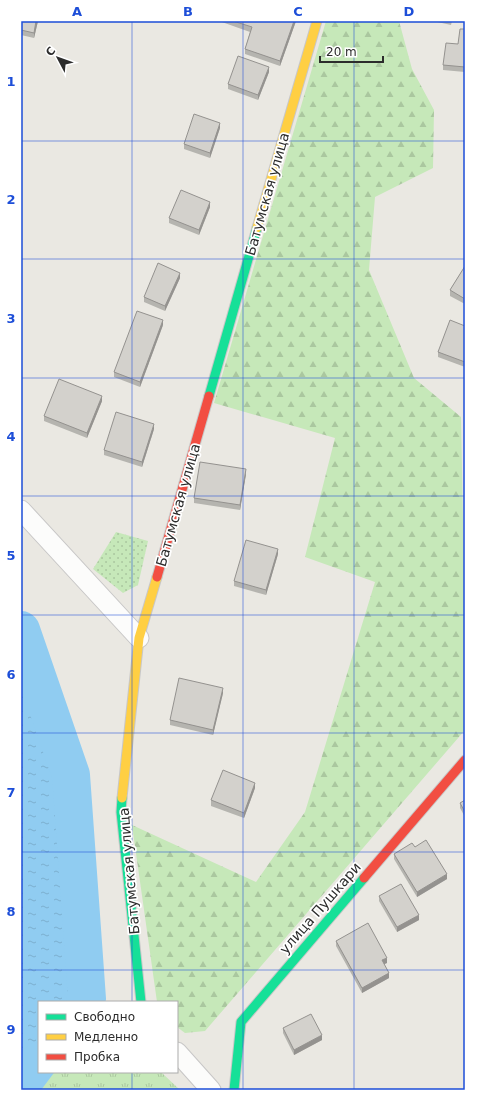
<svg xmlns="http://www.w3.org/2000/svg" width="486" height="1111" font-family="'DejaVu Sans',sans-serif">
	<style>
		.grass { fill: url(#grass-tufts) }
		.forest { fill: url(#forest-firs) }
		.park { fill: url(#park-dots) }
		.water { fill: url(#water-ripples) }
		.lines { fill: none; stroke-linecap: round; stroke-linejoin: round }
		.river { stroke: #90ccf1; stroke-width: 38 }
		.street-casing { stroke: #c8c7c7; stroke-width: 21 }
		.fast-casing { stroke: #c8c7c7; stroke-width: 11 }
		.slow-casing { stroke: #c8c7c7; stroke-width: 11 }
		.jam-casing { stroke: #c8c7c7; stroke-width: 11 }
		.street { stroke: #fcfcfb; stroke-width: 19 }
		.fast { stroke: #16e098; stroke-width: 9 }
		.slow { stroke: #ffcf43; stroke-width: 9 }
		.jam { stroke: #f24e42; stroke-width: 9 }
		.wall { fill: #b5b4af }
		.shaded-wall { fill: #94928f }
		.building { fill: #d3d1cc; stroke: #94928f }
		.grid { fill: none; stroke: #1d4ed8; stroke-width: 1; stroke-opacity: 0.55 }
		.labels { text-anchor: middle; stroke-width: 3.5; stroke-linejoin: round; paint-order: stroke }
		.street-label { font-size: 14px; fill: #2c2c2c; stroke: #fff }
		.neatline { fill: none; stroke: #1d4ed8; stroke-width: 1.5 }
		.grid-label { font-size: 13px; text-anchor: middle; font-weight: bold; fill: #1d4ed8 }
	</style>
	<defs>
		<pattern id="grass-tufts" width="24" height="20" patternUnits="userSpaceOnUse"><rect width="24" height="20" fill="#c6e8b9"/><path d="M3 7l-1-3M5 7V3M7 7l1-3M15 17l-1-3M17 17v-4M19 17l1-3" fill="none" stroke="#aac79f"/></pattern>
		<pattern id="forest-firs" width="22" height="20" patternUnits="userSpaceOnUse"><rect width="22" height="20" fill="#c6e8b9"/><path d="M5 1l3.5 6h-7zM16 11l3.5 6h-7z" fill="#aac79f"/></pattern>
		<pattern id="park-dots" width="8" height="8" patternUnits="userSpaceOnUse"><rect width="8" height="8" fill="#c6e8b9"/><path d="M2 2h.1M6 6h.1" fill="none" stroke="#aac79f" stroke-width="1.8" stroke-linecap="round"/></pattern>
		<pattern id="water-ripples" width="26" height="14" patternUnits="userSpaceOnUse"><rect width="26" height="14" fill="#90ccf1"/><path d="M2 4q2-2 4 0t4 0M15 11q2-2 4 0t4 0" fill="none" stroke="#7cafcf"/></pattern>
	</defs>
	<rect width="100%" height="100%" fill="#eae8e2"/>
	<path class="grass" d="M39,1061V1072H161L180,1090H21V1085Z"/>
	<path class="forest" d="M326,21H399L412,69L434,110L433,168L375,197L369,270L414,378L461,417L465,623V730L205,1031L185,1033L177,1027V1002H157L132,825L256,882L305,812L375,582L305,557L335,438L214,403Z"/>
	<path class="park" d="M116,532L148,541L138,585L123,593L93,569Z"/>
	<path class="water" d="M21,630L71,775L87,999L85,1002H39V1061L21,1085Z"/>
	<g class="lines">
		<g class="river">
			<path d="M21,630L71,775L87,999L85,1002"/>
			<path d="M21,1085L39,1061"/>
		</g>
		<defs>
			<g id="street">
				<path d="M21,510L139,638"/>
				<path d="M177,1052L211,1090"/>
			</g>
			<g id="fast">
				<path d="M209,396L257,228"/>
				<path d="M122,798L121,812L141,1002"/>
				<path d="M234,1090L241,1022L364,878"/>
			</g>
			<g id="slow">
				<path d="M257,228L317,21"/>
				<path d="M122,798L139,638L157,577"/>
			</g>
			<g id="jam">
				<path d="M157,577L209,396"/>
				<path d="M364,878L465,760"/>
			</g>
		</defs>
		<use href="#street" class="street-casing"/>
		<use href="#fast" class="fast-casing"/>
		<use href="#slow" class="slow-casing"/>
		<use href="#jam" class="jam-casing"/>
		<use href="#street" class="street"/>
		<use href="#fast" class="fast"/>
		<use href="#slow" class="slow"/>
		<use href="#jam" class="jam"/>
	</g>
	<g class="wall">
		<path d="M21,21H38L34,38L21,35Z"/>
		<path d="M219,21H296L280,66L245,54V49L250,32Z"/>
		<path d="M433,21H452L451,25Z"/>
		<path d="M465,29V72L443,70V65L458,44Z"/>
		<path d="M269,72L258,100L228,89V84Z"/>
		<path d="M220,128L210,158L184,149V144Z"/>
		<path d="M210,207L199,235L169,223V218Z"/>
		<path d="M465,266V304L450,296V290Z"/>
		<path d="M180,278L165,311L144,302V297Z"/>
		<path d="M163,325L140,387L114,377V372Z"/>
		<path d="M465,326V367L438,357V352Z"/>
		<path d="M102,401L87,438L44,421V416Z"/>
		<path d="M154,429L142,467L104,455V450Z"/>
		<path d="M246,474L240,510L194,503V498Z"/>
		<path d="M278,554L266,595L234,586V581Z"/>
		<path d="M223,693L213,735L170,725V720Z"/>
		<path d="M255,788L244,818L211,806V800Z"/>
		<path d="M465,800V817L460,808V803Z"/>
		<path d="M394,854L447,879L417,897L394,859Z"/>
		<path d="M379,896L419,920L397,932L379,901Z"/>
		<path d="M336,941L387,963L384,964L389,978L362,993L336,946Z"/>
		<path d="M283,1028L322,1040L294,1055L283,1033Z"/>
	</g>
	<g class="shaded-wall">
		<path d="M36,21H38L34,38V33Z"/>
		<path d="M294,21H296L280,66V61Z"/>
		<path d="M269,67V72L258,100V95Z"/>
		<path d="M220,123V128L210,158V153Z"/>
		<path d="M210,202V207L199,235V230Z"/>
		<path d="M180,273V278L165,311V306Z"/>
		<path d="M163,320V325L140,387V382Z"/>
		<path d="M102,396V401L87,438V433Z"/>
		<path d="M154,424V429L142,467V462Z"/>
		<path d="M246,469V474L240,510V505Z"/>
		<path d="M278,549V554L266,595V590Z"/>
		<path d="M223,688V693L213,735V730Z"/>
		<path d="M255,783V788L244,818V813Z"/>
		<path d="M447,874V879L417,897V892Z"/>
		<path d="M419,915V920L397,932V927Z"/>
		<path d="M387,958V963L382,965V960Z"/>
		<path d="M389,973V978L362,993V988Z"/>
		<path d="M322,1035V1040L294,1055V1050Z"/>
	</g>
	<g class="building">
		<path d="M21,21H36L34,33L21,30Z"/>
		<path d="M233,21H294L280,61L245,49L252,27Z"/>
		<path d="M460,29H465V67L443,65L446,43L458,44Z"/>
		<path d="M238,56L269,67L258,95L228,84Z"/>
		<path d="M194,114L220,123L210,153L184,144Z"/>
		<path d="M181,190L210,202L199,230L169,218Z"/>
		<path d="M158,263L180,273L165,306L144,297Z"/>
		<path d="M465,266V299L450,290Z"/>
		<path d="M137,311L163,320L140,382L114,372Z"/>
		<path d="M450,320L465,326V362L438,352Z"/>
		<path d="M59,379L102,396L87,433L44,416Z"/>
		<path d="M116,412L154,424L142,462L104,450Z"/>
		<path d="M200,462L246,469L240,505L194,498Z"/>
		<path d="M246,540L278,549L266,590L234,581Z"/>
		<path d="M179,678L223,688L213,730L170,720Z"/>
		<path d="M223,770L255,783L244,813L211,800Z"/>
		<path d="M465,800V812L460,803Z"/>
		<path d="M426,840L447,874L417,892L394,854L412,843L415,847Z"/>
		<path d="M401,884L419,915L397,927L379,896Z"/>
		<path d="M368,923L387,958L382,960L389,973L362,988L336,941Z"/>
		<path d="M311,1014L322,1035L294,1050L283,1028Z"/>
	</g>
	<path class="grid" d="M132,21V1002M243,21V1090M354,21V1090M21,141H465M21,259H465M21,378H465M21,496H465M21,615H465M21,733H465M21,852H465M21,970H465M132,1072V1090"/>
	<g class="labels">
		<g class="street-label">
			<text transform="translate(267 194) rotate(-74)" y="5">Батумская улица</text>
			<text transform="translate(178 505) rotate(-74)" y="5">Батумская улица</text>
			<text transform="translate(129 871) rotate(-95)" y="5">Батумская улица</text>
			<text transform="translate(320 908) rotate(-49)" y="5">улица Пушкари</text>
		</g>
	</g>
	<rect width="486" height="1111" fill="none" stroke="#ffffff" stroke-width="44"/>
	<rect x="38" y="1001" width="140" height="72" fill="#ffffff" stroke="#ababab"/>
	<rect x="46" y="1014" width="20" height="6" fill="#16e098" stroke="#ababab"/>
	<text x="74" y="1021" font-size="12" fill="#2c2c2c">Свободно</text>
	<rect x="46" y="1034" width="20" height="6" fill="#ffcf43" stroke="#ababab"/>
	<text x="74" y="1041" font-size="12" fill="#2c2c2c">Медленно</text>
	<rect x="46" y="1054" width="20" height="6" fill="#f24e42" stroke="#ababab"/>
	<text x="74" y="1061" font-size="12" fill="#2c2c2c">Пробка</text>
	<g transform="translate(58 58) rotate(311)" stroke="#ffffff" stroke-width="3" paint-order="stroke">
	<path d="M0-3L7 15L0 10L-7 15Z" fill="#2c2c2c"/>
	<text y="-6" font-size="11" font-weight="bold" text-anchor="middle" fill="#2c2c2c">С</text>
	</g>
	<path d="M320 56v6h63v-6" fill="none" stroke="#2c2c2c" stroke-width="2"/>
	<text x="326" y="56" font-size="12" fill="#2c2c2c" stroke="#ffffff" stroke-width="3" paint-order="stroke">20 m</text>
	<rect x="22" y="22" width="442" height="1067" class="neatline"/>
	<g class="grid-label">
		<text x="77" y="16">A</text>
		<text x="188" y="16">B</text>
		<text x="298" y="16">C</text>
		<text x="409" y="16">D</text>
		<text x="11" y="86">1</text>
		<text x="11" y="204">2</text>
		<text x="11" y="323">3</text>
		<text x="11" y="441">4</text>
		<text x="11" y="560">5</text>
		<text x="11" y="679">6</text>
		<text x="11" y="797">7</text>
		<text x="11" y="916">8</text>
		<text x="11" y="1034">9</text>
	</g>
</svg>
